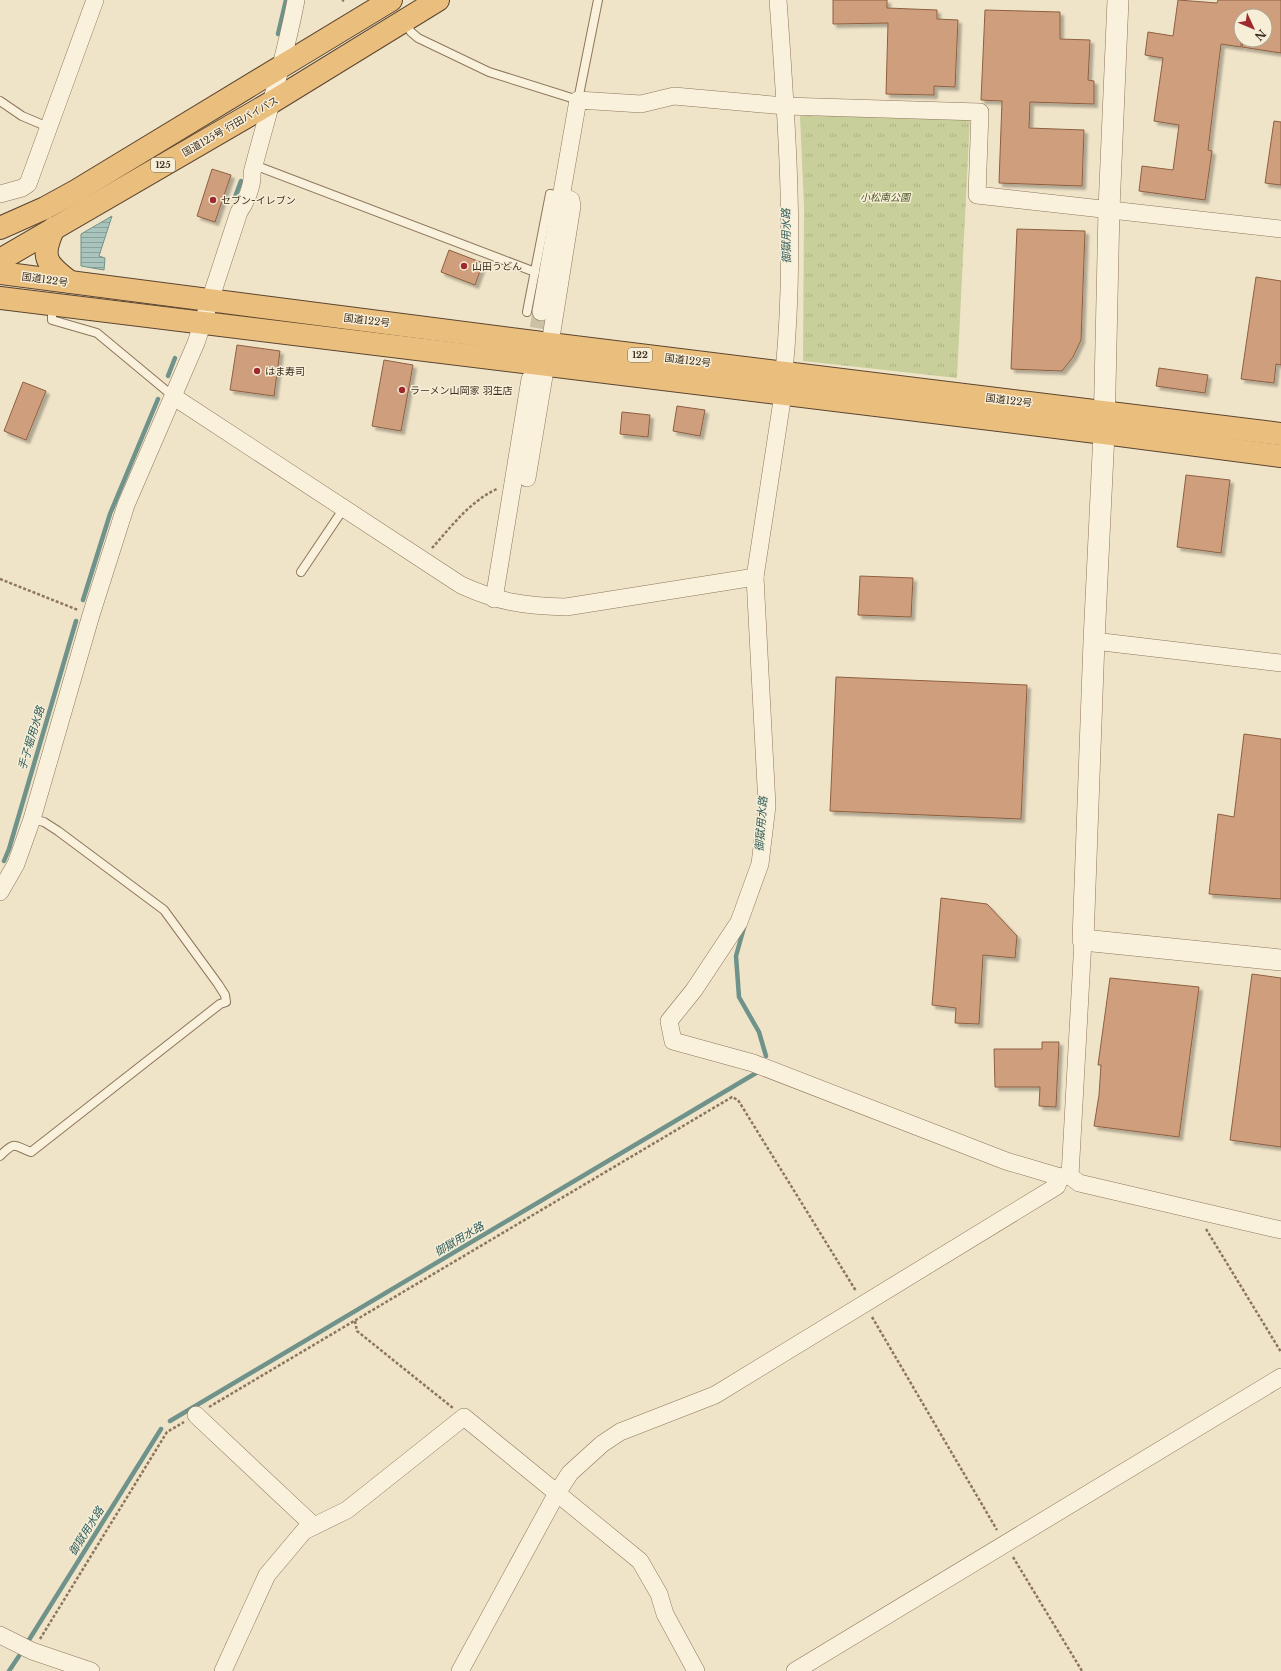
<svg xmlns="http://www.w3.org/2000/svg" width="1281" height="1671" font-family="'Libre Baskerville','Noto Sans JP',serif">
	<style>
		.grass { fill: url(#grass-tufts) }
		.water { fill: url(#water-rules); stroke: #6f938a }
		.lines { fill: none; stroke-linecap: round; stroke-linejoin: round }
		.stream { stroke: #6f938a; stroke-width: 4.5 }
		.building { fill: #cf9f7d; stroke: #8d5f41; filter: url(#shadow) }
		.minor-tunnel { stroke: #ccc0a6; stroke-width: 17; stroke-dasharray: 17 8; stroke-linecap: butt }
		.service-casing { stroke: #8d765c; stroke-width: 10 }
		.minor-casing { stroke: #8d765c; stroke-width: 18 }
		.tertiary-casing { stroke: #8d765c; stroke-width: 22 }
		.trunk-casing { stroke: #5b4430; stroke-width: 24 }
		.path { stroke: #8d765c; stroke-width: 2.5; stroke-dasharray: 3 2; stroke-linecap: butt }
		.service { stroke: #faf1dc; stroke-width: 8 }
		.minor { stroke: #faf1dc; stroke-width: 17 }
		.tertiary { stroke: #faf1dc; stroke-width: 21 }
		.trunk { stroke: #eabe7c; stroke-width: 22 }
		.poi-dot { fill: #9e2a2b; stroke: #f7eed8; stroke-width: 1.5 }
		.labels { text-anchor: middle; stroke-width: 3; stroke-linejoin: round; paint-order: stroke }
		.shield { fill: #f7eed8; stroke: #756857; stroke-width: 1 }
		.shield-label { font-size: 9px; font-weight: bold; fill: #3d2e20 }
		.street-label { font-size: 10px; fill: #3d2e20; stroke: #f7eed8 }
		.park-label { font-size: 10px; font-style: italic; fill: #4d5a26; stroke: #f7eed8 }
		.poi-label { font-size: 10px; fill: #3d2e20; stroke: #f7eed8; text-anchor: start }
		.water-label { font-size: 11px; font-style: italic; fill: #2f5d5a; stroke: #f7eed8 }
	</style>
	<defs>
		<pattern id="grass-tufts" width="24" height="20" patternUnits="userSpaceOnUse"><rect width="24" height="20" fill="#c9cf9b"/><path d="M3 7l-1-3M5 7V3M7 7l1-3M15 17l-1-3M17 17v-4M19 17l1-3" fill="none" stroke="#aeb285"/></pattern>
		<pattern id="water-rules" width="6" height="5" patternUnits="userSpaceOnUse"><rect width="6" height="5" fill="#a9c4bc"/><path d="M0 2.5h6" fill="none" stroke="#8ba098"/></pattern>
		<filter id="shadow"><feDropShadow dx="3.5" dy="3.5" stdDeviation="1" flood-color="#0004"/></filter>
	</defs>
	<rect width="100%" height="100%" fill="#f0e4c8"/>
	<path class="grass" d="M800,116L970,117L957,378L803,361L804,207Z"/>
	<path class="water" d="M112,216L99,256L105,258L104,270L81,266V234Z"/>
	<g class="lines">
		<g class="stream">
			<path d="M278,34L286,0"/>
			<path d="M235,197L241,181"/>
			<path d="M168,376L175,358"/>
			<path d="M83,600L110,514L158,399"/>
			<path d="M4,861L9,849L76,621"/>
			<path d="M745,924L736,956L739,997L759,1032L766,1056"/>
			<path d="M170,1421L756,1073"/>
			<path d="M27,1643L161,1429"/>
			<path d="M9,1671L19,1656"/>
		</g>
	</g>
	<g class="building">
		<path d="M833,0H887V8L937,10V19L958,20L955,87L934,86V95L886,94L888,23L833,24Z"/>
		<path d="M1178,0L1217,3L1218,0H1281V53L1242,47L1243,40H1265V16H1241V47L1221,44L1208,150L1212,151L1205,200L1139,191L1142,166L1173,170L1179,125L1154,121L1163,58L1145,55L1148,32L1173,36Z"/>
		<path d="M985,10L1060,12V39L1090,40L1088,80L1094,81V104L1030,102L1029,128L1084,130L1082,186L999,183L1002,101L981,100Z"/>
		<path d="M1274,121L1281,122V185L1265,183Z"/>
		<path d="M212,169L231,175L215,222L197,216Z"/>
		<path d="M1017,229L1085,231L1081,340L1073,357L1062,371L1011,369Z"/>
		<path d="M449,250L483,263L475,285L441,272Z"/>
		<path d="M1256,277L1281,281V365L1276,364L1274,383L1241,379Z"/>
		<path d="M237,345L280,351L274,396L230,390Z"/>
		<path d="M384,360L413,365L401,431L372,426Z"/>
		<path d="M1159,368L1208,375L1205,393L1156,386Z"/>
		<path d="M23,382L46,391L26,440L4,431Z"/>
		<path d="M677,406L705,410L700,436L673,431Z"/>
		<path d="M622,412L650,415L648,437L620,434Z"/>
		<path d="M1186,475L1230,480L1221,553L1177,547Z"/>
		<path d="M860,576L913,578L911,617L858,615Z"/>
		<path d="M836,677L1027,685L1021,819L830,811Z"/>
		<path d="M1244,734L1281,739V899L1209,894L1218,814L1234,817Z"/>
		<path d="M941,898L987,904L1017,936L1015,958L983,955L979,1024L955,1023L956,1008L932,1005Z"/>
		<path d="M1252,974L1281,978V1147L1230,1140Z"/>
		<path d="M1110,978L1199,987L1179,1137L1094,1126L1099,1095L1101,1065H1098Z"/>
		<path d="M1042,1042H1059L1056,1107L1039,1106L1040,1087H995L994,1049H1042Z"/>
	</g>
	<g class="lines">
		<path class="minor-tunnel" d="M534,353L541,312"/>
		<defs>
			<g id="service">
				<path d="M405,22L411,32L418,38L489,72L578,100L598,0"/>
				<path d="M0,101L22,116L48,127"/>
				<path d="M254,165L535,272"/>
				<path d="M52,305V320L97,333L174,397"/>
				<path d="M527,312L550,194L561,196"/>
				<path d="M301,572L344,508"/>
				<path d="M0,1156C16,1140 14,1146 31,1152L220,1004L226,1002L225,995L218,984L164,910L58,831L44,822L32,819"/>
			</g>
			<g id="minor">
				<path d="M778,0C787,124 796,248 784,372"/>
				<path d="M0,194L22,188L28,184L95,0"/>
				<path d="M541,312L578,100L641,104L674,96L785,106L980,112L977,195L1281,229"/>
				<path d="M550,344L572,206L571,200L561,196"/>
				<path d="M174,397L461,585C498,602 525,606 566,607L755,577L783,394"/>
				<path d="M527,478L546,364"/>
				<path d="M755,577L767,806L760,864L739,922L694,990L669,1021L673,1041L753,1063L1006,1161L1060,1177L1070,1176"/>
				<path d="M494,599L530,379"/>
				<path d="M1094,641L1281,663"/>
				<path d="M0,892L16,864L32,819L91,615L126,505L196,343L239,212C246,202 253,185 252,173C267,115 285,59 296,0"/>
				<path d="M1083,940L1070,1176L1079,1183L1281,1230"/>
				<path d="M196,1415L314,1526"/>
				<path d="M0,1635L32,1651L91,1671"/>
				<path d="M223,1671L267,1575L304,1531L347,1510L464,1417L640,1561L659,1594L665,1614L696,1671"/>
				<path d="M460,1671L557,1493L570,1473L602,1444L620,1432L715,1395L1057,1186L1060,1177"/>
				<path d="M795,1671L1281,1377"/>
			</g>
			<path id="tertiary" d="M1118,0L1109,209L1104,433L1094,641L1083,940L1281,960"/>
			<g id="trunk">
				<path d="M0,228L45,208L76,191L391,0"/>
				<path d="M54,228C40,257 46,264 70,282"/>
				<path d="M0,260L272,102L438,0"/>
				<path d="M0,273L550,344L1281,434"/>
				<path d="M0,298L1104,433L1281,456"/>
			</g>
		</defs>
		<use href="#service" class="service-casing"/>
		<use href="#minor" class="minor-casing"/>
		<use href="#tertiary" class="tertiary-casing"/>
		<use href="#trunk" class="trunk-casing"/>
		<g class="path">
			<path d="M342,0L344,1"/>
			<path d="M432,548C451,527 470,501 497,489"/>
			<path d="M0,579L78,610"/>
			<path d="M1206,1229L1281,1352"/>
			<path d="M872,1317L997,1530"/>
			<path d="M355,1321L357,1331L453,1408"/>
			<path d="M209,1407L732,1097L738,1100L856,1291"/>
			<path d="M1013,1557L1082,1671"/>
			<path d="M40,1639L167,1432L184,1422"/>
		</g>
		<use href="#service" class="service"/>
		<use href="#minor" class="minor"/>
		<use href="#tertiary" class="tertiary"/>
		<use href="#trunk" class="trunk"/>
	</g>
	<g class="poi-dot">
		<circle cx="213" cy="200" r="4"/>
		<circle cx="464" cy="266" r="4"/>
		<circle cx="257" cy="371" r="4"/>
		<circle cx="402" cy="390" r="4"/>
	</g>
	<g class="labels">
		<g class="shield">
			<rect x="151" y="158" width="24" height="14" rx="3"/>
			<rect x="628" y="348" width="24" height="14" rx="3"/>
		</g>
		<g class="shield-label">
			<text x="163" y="168">125</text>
			<text x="640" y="358">122</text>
		</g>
		<g class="street-label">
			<text transform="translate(230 126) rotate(-30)" y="4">国道125号 行田バイパス</text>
			<text transform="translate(45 279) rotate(8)" y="4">国道122号</text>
			<text transform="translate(367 320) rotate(7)" y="4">国道122号</text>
			<text transform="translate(688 360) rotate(7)" y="4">国道122号</text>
			<text transform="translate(1009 400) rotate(7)" y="4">国道122号</text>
		</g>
		<g class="park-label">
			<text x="885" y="201">小松南公園</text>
		</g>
		<g class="poi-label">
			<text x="221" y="204">セブン-イレブン</text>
			<text x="472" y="270">山田うどん</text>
			<text x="265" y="375">はま寿司</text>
			<text x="410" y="394">ラーメン山岡家 羽生店</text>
		</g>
		<g class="water-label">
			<text transform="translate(786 236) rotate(-91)" y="4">御獄用水路</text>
			<text transform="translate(31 738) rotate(-73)" y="4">手子堀用水路</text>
			<text transform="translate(761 824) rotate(-86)" y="4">御獄用水路</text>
			<text transform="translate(459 1239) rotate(-31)" y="4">御獄用水路</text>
			<text transform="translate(86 1531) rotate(-58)" y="4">御獄用水路</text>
		</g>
	</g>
	<g transform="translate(1253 28) rotate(134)"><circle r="19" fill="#f7eed8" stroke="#ada18e"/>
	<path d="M0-3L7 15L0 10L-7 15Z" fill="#9e2a2b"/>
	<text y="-6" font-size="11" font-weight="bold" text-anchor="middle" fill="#3d2e20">N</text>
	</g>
</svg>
